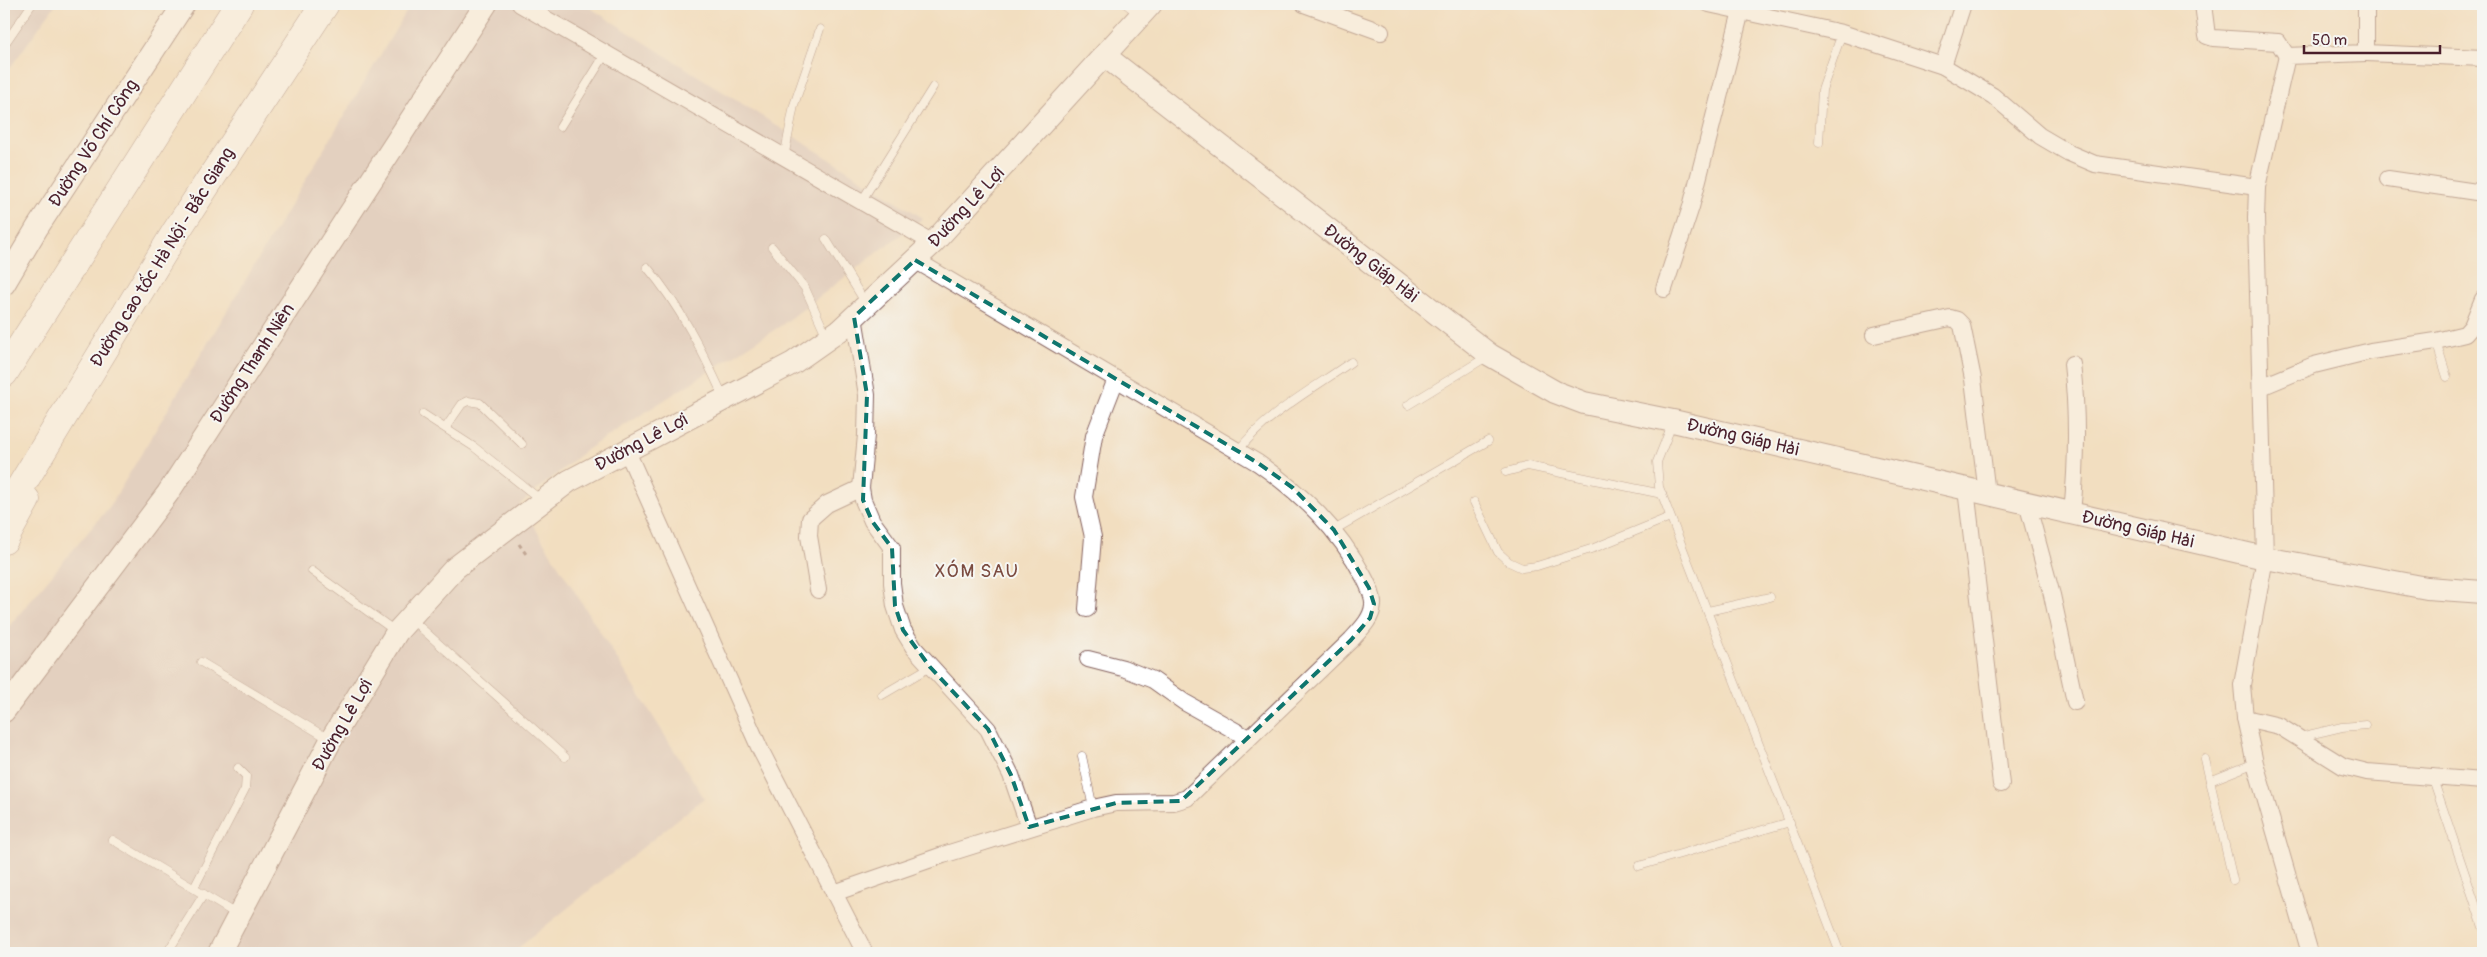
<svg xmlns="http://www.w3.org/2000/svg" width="2487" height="957" font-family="Pangolin,sans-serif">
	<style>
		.industrial { fill: #d1bfbf }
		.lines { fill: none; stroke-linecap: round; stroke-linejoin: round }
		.lane-casing { stroke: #85625f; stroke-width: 9 }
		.street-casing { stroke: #85625f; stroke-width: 18 }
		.secondary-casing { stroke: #85625f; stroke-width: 24 }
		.highway-casing { stroke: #85625f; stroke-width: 29 }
		.path { stroke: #85625f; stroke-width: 3; stroke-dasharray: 4 4; stroke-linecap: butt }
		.lane { stroke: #fff; stroke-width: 8 }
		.street { stroke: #fff; stroke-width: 16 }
		.secondary { stroke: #fff; stroke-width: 22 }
		.highway { stroke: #fff; stroke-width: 28 }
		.marked { fill: none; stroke: #0f766e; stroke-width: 4; stroke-dasharray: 10 6; stroke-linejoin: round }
		.labels { text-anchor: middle; stroke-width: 4; stroke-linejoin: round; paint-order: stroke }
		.street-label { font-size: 18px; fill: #4a1f2b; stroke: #f6f6f2 }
		.neighbourhood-label { font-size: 19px; letter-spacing: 1px; fill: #7b4b40; stroke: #f6f6f2 }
	</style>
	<rect width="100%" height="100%" fill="#f6f6f2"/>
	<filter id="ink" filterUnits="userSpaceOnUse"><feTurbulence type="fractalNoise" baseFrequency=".02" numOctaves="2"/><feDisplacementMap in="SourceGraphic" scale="10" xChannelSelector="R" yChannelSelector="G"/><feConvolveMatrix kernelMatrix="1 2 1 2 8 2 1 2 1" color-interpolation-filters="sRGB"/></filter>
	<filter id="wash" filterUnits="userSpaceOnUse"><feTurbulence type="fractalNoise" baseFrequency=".0096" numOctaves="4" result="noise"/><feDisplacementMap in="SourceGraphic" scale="20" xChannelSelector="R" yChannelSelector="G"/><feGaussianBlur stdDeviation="1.12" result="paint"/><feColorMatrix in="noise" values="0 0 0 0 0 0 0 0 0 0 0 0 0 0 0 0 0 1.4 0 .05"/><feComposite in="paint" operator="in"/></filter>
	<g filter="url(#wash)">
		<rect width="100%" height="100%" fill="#f2dec0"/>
		<g class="industrial">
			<path d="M4,4H56L4,76Z"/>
			<path d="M411,4H584L923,218L782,325L586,450L520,504L704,798L512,953H4V632L110,506Z"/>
		</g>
	</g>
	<g filter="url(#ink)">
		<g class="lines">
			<defs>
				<g id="lane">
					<path d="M1126,4L1139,14"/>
					<path d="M4,45L32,4"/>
					<path d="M560,127L606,53"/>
					<path d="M1819,143L1822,90L1842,33"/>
					<path d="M784,158L794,105L820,29"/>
					<path d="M861,202L933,87"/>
					<path d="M826,239L865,302"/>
					<path d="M772,247L805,288L827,337"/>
					<path d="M647,267C680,306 702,350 723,396"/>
					<path d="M2436,341L2447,377"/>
					<path d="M1408,405L1488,356"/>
					<path d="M423,414L474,447L541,500"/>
					<path d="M1673,422L1657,462L1659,487L1840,953"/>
					<path d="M446,427L462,404L468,401L480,403L522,444"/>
					<path d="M1238,451C1266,414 1313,389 1351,362"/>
					<path d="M1506,472L1528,466L1662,494"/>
					<path d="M1474,502L1498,552L1509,562L1522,568L1537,566L1594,548L1670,517"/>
					<path d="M1334,530L1488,441"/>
					<path d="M312,571L395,631"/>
					<path d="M1708,611L1770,597"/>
					<path d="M411,619L565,757"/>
					<path d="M201,662L329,739"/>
					<path d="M882,695L930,667"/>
					<path d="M2300,737L2342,727L2366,725"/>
					<path d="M1082,756L1093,808"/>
					<path d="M2205,759L2233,880"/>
					<path d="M2432,776L2483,927"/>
					<path d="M2210,781L2255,763"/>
					<path d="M113,840L236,914"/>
					<path d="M1639,866L1790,822"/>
					<path d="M194,888L245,789L246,776L238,768"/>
					<path d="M167,953L204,894"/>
				</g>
				<g id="street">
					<path d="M520,4L933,243"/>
					<path d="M1304,4L1381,32"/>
					<path d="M1709,4L1842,33L1943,66L1993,96L2040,136L2069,153L2095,164L2257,187L2256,218L2265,558L2242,685L2245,718L2255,763L2310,953"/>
					<path d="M2203,4L2207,36L2213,38L2278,42L2287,56"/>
					<path d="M2366,53L2483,58"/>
					<path d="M1943,66L1963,4"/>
					<path d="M2388,179L2483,193"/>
					<path d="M2257,187L2287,56L2366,53V4"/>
					<path d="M1664,289L1691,207L1741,11"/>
					<path d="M854,317L867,395L866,435L861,488L863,500L872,521L892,548V583L895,606L903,630L914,648L988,729L1011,775L1029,827"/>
					<path d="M1874,335L1950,318L1957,320L1962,325L1973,379L1987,494"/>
					<path d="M2072,364C2078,415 2077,463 2072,513"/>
					<path d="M2261,387L2314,365L2371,351L2436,341L2465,334L2472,326L2483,299"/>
					<path d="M626,449L760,749L865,953"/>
					<path d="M1966,489L2001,784"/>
					<path d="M2027,503L2052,595L2075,702"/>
					<path d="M818,590L809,536L810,519L827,504L861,488"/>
					<path d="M1087,609L1093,537L1084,497L1094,436L1116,379"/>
					<path d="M1088,659L1123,668L1153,680L1184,702L1248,738"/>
					<path d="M2245,718L2279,726L2343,766L2367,772L2483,781"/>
					<path d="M834,893L943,855L1093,808L1116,803L1174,802L1187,798L1351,640C1360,630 1372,619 1373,605C1374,596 1368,585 1364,577C1338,528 1302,494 1258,463L915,260"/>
				</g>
				<g id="secondary">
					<path d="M1105,56L1490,355L1555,392L1584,403L1673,421L2265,558L2427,588L2483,592"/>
					<path d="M4,284L37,228L184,4"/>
					<path d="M4,711L168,493L486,4"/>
					<path d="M219,953L331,740L397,632L455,568L569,481L793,363L840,330L933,243L1151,4"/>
				</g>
				<g id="highway">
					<path d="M4,373L239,4"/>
					<path d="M4,514L175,233L325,4"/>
					<path d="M4,540L26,500"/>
				</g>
			</defs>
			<use href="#lane" class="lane-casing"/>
			<use href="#street" class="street-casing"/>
			<use href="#secondary" class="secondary-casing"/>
			<use href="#highway" class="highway-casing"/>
			<path class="path" d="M519,544L526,554"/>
			<use href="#lane" class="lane"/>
			<use href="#street" class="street"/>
			<use href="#secondary" class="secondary"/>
			<use href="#highway" class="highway"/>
		</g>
	</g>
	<path d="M0 0H2487V957H0ZM915,260L1258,463L1293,488L1334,530L1369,588L1374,604L1370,618L1351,640L1181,801L1116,803L1029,827L1011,775L988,729L930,667L903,630L895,606L892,548L872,521L863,500L867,395L854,317Z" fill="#f2dec0" fill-opacity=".55" fill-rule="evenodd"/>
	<path class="marked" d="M915,260L1258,463L1293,488L1334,530L1369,588L1374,604L1370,618L1351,640L1181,801L1116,803L1029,827L1011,775L988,729L930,667L903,630L895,606L892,548L872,521L863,500L867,395L854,317Z"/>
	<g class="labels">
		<g class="street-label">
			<text transform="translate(93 143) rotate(-57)" y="6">Đường Võ Chí Công</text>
			<text transform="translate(966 207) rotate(-47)" y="6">Đường Lê Lợi</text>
			<text transform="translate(162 257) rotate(-58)" y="6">Đường cao tốc Hà Nội - Bắc Giang</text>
			<text transform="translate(1371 263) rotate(38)" y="6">Đường Giáp Hải</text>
			<text transform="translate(252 363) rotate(-57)" y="6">Đường Thanh Niên</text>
			<text transform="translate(1743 437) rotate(13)" y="6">Đường Giáp Hải</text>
			<text transform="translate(641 442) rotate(-28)" y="6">Đường Lê Lợi</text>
			<text transform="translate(2138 529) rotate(13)" y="6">Đường Giáp Hải</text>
			<text transform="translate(342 725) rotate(-60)" y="6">Đường Lê Lợi</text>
		</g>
		<g class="neighbourhood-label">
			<text x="977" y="577">XÓM SAU</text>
		</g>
	</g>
	<rect width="2487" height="957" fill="none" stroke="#f6f6f2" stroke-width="20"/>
	<path d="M2304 45v8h136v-8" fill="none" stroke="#4a1f2b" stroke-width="2.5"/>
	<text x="2312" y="45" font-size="15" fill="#4a1f2b" stroke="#f6f6f2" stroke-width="4" paint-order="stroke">50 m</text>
</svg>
